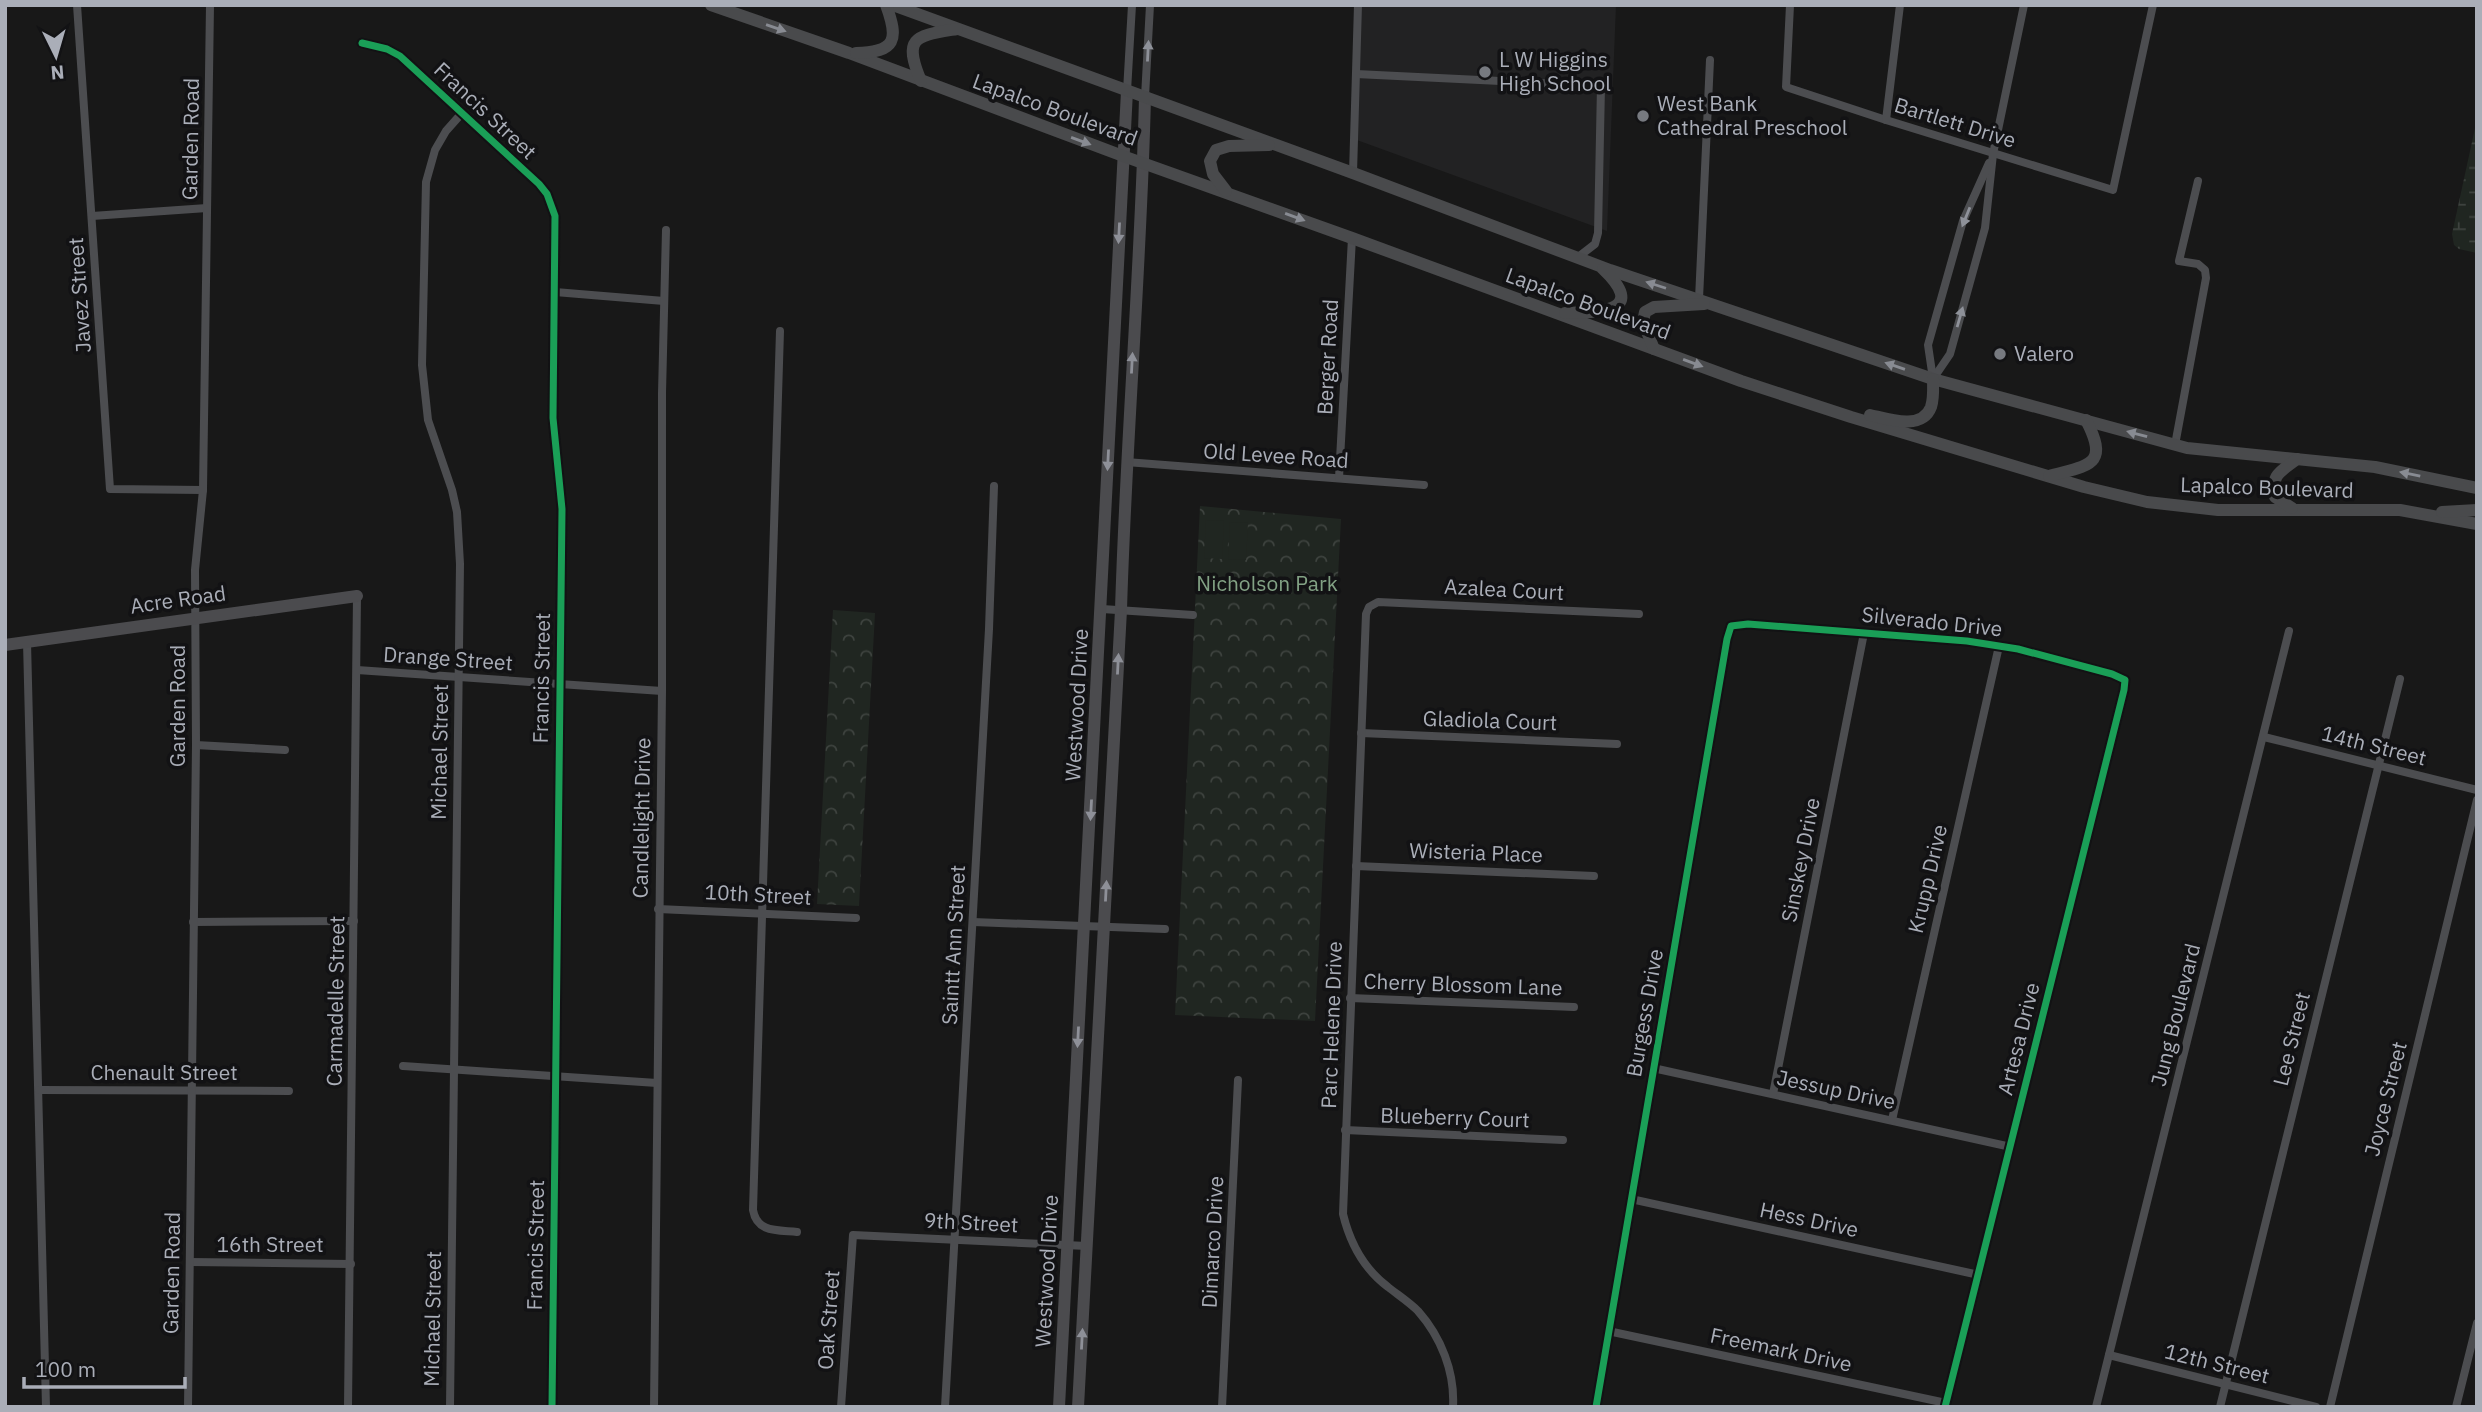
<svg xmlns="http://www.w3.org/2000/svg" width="2482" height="1412" font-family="'IBM Plex Sans',sans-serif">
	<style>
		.built { fill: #222223 }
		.forest { fill: url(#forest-crowns) }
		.wetland { fill: url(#wetland-marsh) }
		.pitch { fill: #202621 }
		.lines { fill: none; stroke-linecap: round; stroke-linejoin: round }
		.street { stroke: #4c4d50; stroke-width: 8 }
		.secondary { stroke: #4b4b4e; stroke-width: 12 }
		.primary { stroke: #494a4c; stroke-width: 12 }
		.cycleway-casing { stroke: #121214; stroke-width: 11 }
		.cycleway { stroke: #1a9f57; stroke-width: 7 }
		.oneway { fill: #888b92 }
		.oneway2 { fill: #8e9199 }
		.oneway3 { fill: #8e9098 }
		.poi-dot { fill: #777a80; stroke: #121214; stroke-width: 2.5 }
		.labels { text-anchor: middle; stroke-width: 7; stroke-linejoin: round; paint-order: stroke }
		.poi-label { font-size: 21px; fill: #aaaeb8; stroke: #121214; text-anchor: start }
		.street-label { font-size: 21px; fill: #aaaeb8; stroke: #121214 }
		.park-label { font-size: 21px; fill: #82a184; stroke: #121214 }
	</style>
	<defs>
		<pattern id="forest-crowns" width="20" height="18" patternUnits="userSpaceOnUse" patternTransform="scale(1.75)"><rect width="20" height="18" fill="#202621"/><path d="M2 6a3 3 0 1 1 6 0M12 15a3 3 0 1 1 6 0" fill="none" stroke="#3e433f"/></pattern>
		<pattern id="wetland-marsh" width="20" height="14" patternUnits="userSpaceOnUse" patternTransform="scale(1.75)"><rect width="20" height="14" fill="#202621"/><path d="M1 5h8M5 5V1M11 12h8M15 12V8" fill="none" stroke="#3e433f"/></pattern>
	</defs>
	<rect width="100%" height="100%" fill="#181818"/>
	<path class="built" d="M1358,5H1616L1607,231L1354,139Z"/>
	<g class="forest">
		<path d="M1200,506L1341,519L1315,1021L1175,1015Z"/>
		<path d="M833,610L875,613L859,906L817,904Z"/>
	</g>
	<path class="wetland" d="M2477,119V253L2459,249L2454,245L2452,234Z"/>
	<g class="pitch">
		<path d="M1206,520L1224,521L1222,559L1204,558Z"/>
		<path d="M1230,522L1248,523L1246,560L1228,559Z"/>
	</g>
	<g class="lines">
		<g class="street">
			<path d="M77,5L110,489L203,490"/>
			<path d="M1790,5L1786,87L1886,120L2113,190L2153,5"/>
			<path d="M362,43L387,49L400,56L539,184L547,194L555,216L553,418L562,509L552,1407"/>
			<path d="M1356,74L1601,86L1598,233L1595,244L1577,258"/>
			<path d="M1127,91L1132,5"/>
			<path d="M1145,97L1150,5"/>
			<path d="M1886,120L1900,5"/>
			<path d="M1353,173L1358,5"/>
			<path d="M92,216L207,208"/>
			<path d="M555,292L664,301"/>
			<path d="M1699,299L1710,60"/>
			<path d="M780,331L753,1210C757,1233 778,1230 797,1232"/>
			<path d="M1933,379L1950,354L1985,228L1993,154L2024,5"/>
			<path d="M1933,379L1928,345L1963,221L1989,163"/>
			<path d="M2175,445L2206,278L2205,270L2198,264L2179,261L2198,181"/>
			<path d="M1126,462L1424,485"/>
			<path d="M1339,478L1352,238"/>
			<path d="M1102,609L1193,615"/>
			<path d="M27,642L46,1407"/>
			<path d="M357,670L662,691"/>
			<path d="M1361,733L1617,744"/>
			<path d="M2264,737L2477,790"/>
			<path d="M196,745L285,750"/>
			<path d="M1356,866L1594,876"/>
			<path d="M658,909L856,918"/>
			<path d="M193,922L354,921"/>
			<path d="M973,922L1165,929"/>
			<path d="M1350,998L1574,1007"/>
			<path d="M403,1066L657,1083"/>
			<path d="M1653,1068L2011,1147"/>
			<path d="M39,1090L289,1091"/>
			<path d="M1773,1094L1864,633"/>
			<path d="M1892,1120L1999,646"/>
			<path d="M1345,1130L1563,1140"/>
			<path d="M1631,1199L1979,1275"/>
			<path d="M190,1262L351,1264"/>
			<path d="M1608,1331L1946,1403"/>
			<path d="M2109,1355L2316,1407"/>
			<path d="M188,1407L196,745L195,570L203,490L210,5"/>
			<path d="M348,1407L357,596"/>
			<path d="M450,1407L460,564L457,512L452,490L428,420L422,365L426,182L435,150L446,131L462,113"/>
			<path d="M654,1407L662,691V393L666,230"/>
			<path d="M841,1407L853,1235L1087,1246"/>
			<path d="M945,1407L989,629L994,486"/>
			<path d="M1222,1407L1238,1080"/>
			<path d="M1453,1407C1455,1372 1441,1337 1418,1311C1409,1302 1398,1295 1388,1287C1364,1269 1350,1243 1343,1214L1366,614L1369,607L1378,602L1639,614"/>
			<path d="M1596,1407L1727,639L1731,626L1748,624L1967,641L2018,649L2112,674L2125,680L2124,690L1945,1407"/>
			<path d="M2096,1407L2289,631"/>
			<path d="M2220,1407L2400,679"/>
			<path d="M2330,1407L2477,800"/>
			<path d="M2456,1407L2477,1323"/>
		</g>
		<g class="secondary">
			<path d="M5,645L357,596"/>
			<path d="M1059,1407L1127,91"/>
			<path d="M1078,1407L1121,610C1126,439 1141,268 1145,97"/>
		</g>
		<g class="primary">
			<path d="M711,5L849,53L1123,156L1352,238L1741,381L1851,417L2084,487L2147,502L2218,510H2400L2477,524"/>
			<path d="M893,5L1353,173L1610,270L1933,379L2187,448L2375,467L2477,488"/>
			<path d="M856,53C896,52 899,40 886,5"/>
			<path d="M921,81C902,36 916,36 957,29"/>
			<path d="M1226,191L1213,174L1210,161L1216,150L1229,146L1269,145"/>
			<path d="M1565,313C1598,312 1649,313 1603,269"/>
			<path d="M1654,349L1643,322L1645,312L1654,307L1704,304"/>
			<path d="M1870,415C1888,419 1922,431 1931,407C1934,398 1933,387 1933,379"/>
			<path d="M2049,476C2089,465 2110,466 2086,420"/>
			<path d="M2292,508L2275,497C2271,474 2280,472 2297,459"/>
			<path d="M2442,512L2477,510"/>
		</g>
		<defs>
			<g id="cycleway">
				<path d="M362,43L387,49L400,56L539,184L547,194L555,216L553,418L562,509L552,1407"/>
				<path d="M1596,1407L1727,639L1731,626L1748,624L1967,641L2018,649L2112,674L2125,680L2124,690L1945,1407"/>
			</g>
		</defs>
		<use href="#cycleway" class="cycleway-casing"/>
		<use href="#cycleway" class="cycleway"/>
	</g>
	<defs><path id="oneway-solid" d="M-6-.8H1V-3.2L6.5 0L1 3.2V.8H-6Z" transform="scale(1.75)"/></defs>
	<g class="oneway">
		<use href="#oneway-solid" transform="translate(776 28) rotate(19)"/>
		<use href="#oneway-solid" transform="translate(1081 141) rotate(20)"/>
		<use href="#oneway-solid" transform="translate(1295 217) rotate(20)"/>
		<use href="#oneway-solid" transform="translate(1656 285) rotate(-162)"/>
		<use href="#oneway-solid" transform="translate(1693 363) rotate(20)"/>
		<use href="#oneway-solid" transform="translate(1895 366) rotate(-161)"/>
		<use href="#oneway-solid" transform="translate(2137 434) rotate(-165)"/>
		<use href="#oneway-solid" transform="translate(2410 474) rotate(-168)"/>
	</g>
	<g class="oneway2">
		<use href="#oneway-solid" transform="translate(1148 51) rotate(-87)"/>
		<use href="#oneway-solid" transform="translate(1966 217) rotate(112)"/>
		<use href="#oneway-solid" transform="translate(1960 317) rotate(-74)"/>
	</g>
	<g class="oneway3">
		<use href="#oneway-solid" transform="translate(1119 233) rotate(93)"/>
		<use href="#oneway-solid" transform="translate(1132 363) rotate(-87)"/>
		<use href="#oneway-solid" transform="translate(1108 460) rotate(93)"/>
		<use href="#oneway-solid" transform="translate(1118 664) rotate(-87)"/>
		<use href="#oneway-solid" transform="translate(1091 810) rotate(93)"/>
		<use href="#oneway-solid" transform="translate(1106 891) rotate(-87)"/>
		<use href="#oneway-solid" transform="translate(1078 1037) rotate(93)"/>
		<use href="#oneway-solid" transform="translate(1082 1339) rotate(-87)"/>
	</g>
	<g class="poi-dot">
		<circle cx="1485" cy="72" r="7"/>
		<circle cx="1643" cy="116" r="7"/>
		<circle cx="2000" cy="354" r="7"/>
	</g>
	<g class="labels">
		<g class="poi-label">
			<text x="1499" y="67">L W Higgins<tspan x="1499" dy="24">High School</tspan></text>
			<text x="1657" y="111">West Bank<tspan x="1657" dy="24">Cathedral Preschool</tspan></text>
			<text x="2014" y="361">Valero</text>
		</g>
		<g class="street-label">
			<text transform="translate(1055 110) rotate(20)" y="7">Lapalco Boulevard</text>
			<text transform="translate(485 111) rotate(43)" y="7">Francis Street</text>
			<text transform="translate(1955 123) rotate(17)" y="7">Bartlett Drive</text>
			<text transform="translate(191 139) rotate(-89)" y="7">Garden Road</text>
			<text transform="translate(80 295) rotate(-94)" y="7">Javez Street</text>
			<text transform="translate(1588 304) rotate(20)" y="7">Lapalco Boulevard</text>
			<text transform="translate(1328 357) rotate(-87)" y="7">Berger Road</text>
			<text transform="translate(1276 456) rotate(4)" y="7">Old Levee Road</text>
			<text transform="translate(2267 488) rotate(2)" y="7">Lapalco Boulevard</text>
			<text transform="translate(1504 590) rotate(3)" y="7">Azalea Court</text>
			<text transform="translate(178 600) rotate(-8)" y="7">Acre Road</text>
			<text transform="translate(1932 622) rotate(6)" y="7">Silverado Drive</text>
			<text transform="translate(448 659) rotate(4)" y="7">Drange Street</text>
			<text transform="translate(542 678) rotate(-89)" y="7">Francis Street</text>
			<text transform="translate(1077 705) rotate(-87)" y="7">Westwood Drive</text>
			<text transform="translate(178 706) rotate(-90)" y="7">Garden Road</text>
			<text transform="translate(1490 721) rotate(2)" y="7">Gladiola Court</text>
			<text transform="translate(2374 746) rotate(14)" y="7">14th Street</text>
			<text transform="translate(440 752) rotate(-89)" y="7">Michael Street</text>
			<text transform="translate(642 818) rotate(-89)" y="7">Candlelight Drive</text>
			<text transform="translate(1476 853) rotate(2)" y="7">Wisteria Place</text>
			<text transform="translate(1801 860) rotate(-79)" y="7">Sinskey Drive</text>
			<text transform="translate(1928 879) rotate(-77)" y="7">Krupp Drive</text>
			<text transform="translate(758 895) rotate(3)" y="7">10th Street</text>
			<text transform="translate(954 945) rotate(-87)" y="7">Saintt Ann Street</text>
			<text transform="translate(1463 985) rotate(2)" y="7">Cherry Blossom Lane</text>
			<text transform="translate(336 1001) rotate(-89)" y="7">Carmadelle Street</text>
			<text transform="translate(1645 1013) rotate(-80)" y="7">Burgess Drive</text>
			<text transform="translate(2176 1015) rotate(-76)" y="7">Jung Boulevard</text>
			<text transform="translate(1332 1025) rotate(-88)" y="7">Parc Helene Drive</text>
			<text transform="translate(2019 1039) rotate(-76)" y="7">Artesa Drive</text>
			<text transform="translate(2292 1039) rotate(-76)" y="7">Lee Street</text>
			<text x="164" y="1080">Chenault Street</text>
			<text transform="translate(1836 1090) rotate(12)" y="7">Jessup Drive</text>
			<text transform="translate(2386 1099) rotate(-76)" y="7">Joyce Street</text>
			<text transform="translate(1455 1118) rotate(2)" y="7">Blueberry Court</text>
			<text transform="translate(1809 1220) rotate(12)" y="7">Hess Drive</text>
			<text transform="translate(971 1223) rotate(3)" y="7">9th Street</text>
			<text transform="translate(1213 1242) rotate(-87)" y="7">Dimarco Drive</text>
			<text x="270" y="1252">16th Street</text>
			<text transform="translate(536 1245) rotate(-89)" y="7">Francis Street</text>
			<text transform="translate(1047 1271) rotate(-87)" y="7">Westwood Drive</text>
			<text transform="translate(172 1273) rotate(-89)" y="7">Garden Road</text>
			<text transform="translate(433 1319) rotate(-89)" y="7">Michael Street</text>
			<text transform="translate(829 1320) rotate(-86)" y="7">Oak Street</text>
			<text transform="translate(1781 1350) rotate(12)" y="7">Freemark Drive</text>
			<text transform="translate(2217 1364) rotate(14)" y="7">12th Street</text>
		</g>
		<g class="park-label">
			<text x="1267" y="591">Nicholson Park</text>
		</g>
	</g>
	<rect width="2482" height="1412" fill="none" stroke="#aaaeb8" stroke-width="14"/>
	<g transform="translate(56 56) rotate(175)" stroke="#121214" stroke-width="5" paint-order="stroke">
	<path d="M0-5L12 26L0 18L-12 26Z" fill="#aaaeb8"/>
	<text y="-10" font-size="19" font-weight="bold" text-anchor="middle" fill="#aaaeb8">N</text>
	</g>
	<path d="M24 1377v10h161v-10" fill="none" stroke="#aaaeb8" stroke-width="3.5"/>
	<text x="35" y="1377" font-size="21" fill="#aaaeb8" stroke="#121214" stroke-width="5" paint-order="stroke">100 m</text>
</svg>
